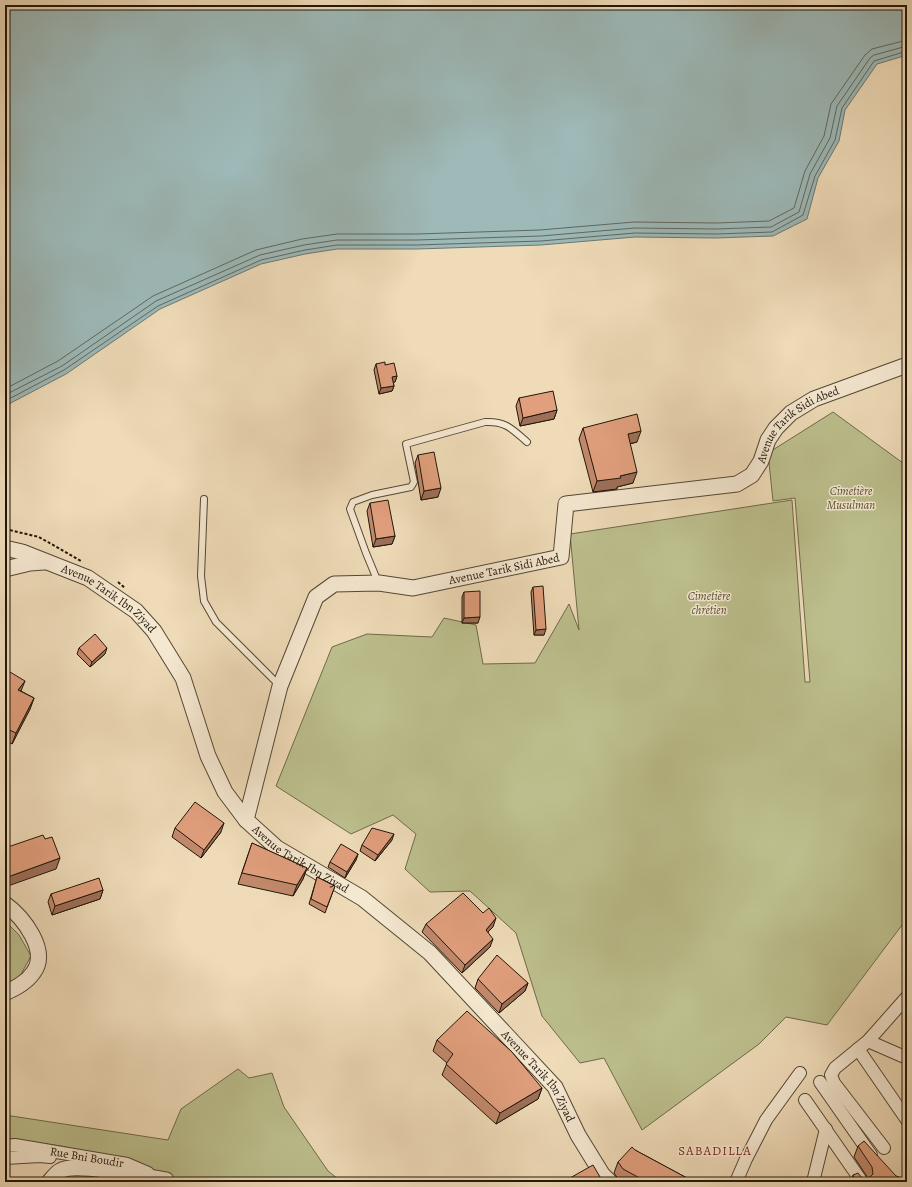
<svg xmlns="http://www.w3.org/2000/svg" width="912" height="1187" font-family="Alegreya,serif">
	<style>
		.green { fill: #bcbf8d; stroke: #6e6a4b }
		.water { fill: #9db9b8; stroke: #6b7872 }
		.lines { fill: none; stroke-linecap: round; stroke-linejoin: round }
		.shore { stroke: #5f6860; stroke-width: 1 }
		.service-casing { stroke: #544735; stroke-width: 8 }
		.minor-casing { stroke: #544735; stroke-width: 14 }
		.tertiary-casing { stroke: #544735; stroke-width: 17 }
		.path { stroke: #211609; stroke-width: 2; stroke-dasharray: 3 2; stroke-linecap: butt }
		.service { stroke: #f5e8d1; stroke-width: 6 }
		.minor { stroke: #f5e8d1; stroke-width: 12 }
		.tertiary { stroke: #f5e8d1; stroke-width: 15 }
		.wall { fill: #c2896c; stroke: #211609 }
		.shaded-wall { fill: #9e6f58; stroke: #211609 }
		.building { fill: #e19f7d; stroke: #211609 }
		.labels { text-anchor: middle; stroke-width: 3; stroke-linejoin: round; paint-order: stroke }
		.street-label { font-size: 12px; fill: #211609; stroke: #f5e8d1 }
		.park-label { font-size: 12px; font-style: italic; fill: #575137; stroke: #f5e8d1 }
		.neighbourhood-label { font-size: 13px; letter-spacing: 1px; fill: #7a1f14; stroke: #f5e8d1 }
	</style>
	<rect width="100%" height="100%" fill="#efdbb8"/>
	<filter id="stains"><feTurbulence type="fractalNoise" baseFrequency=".005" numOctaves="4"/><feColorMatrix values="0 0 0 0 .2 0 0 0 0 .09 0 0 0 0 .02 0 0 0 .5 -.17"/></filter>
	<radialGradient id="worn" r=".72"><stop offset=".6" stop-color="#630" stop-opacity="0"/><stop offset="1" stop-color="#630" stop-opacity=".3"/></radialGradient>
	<g class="green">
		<path d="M833,412L907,466V921L902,925L827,1025L786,1017L759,1044L642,1130L604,1058L580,1063L542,1016L516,933L470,891L430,892L405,869L416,834L393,815L351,834L276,786L332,647L367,634L432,637L444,618L476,625L483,664L535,663L569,604L579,630L570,534L792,500L805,682H810L795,498L773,501L768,453Z"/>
		<path d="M5,921L19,935L31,956L19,978L5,983Z"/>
		<path d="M238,1069L249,1078L272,1073L284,1107L328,1171L342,1182H76L67,1147L5,1138V1115L168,1140L181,1109Z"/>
	</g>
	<path class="water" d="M5,5H907V55L877,64L845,110L839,141L818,178L807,219L773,236L716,238L635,237L541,245L417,249H337L305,254L261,264L160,309L66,374L5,406Z"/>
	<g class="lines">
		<g class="shore">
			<path d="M5,389L58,361L153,296L256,250L302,239L337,234H417L540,230L634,222L716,223L769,221L794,208L805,171L824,136L831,104L865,55L872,49L907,40"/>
			<path d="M5,395L62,366L156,301L260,255L304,245L337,240H417L541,236L635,228L716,229L771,227L799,212L810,174L830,138L837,106L870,58L874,55L907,46"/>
			<path d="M5,401L64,370L158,306L261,260L305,250L337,245H417L541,241L635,233L716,234L772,232L803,215L815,176L835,140L842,108L874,61L907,51"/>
		</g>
		<defs>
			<g id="service">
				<path d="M204,499L201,576L204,601L216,622L280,686"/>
				<path d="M378,582L366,553L350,509L353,502L372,495L411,487L414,482L406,444L485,422C506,421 512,429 527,442"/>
			</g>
			<g id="minor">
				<path d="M868,1041L907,1058"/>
				<path d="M858,1049L907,1120"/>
				<path d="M820,1082L871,1155"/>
				<path d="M805,1100L862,1182"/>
				<path id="s1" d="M5,1146L15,1145L127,1164L148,1173"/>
				<path d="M884,1148L834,1083L831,1075L835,1068L868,1041L907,997"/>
				<path d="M5,1158L40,1156L50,1157"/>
				<path d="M736,1182L746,1159L766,1120L800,1073"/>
				<path d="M813,1182L826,1129"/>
			</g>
			<g id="tertiary">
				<path id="s2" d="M5,548L22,552L88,578L136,611L154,631L183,678L208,756L225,792L246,820L277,848L362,898L430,953L555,1087L578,1135L602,1174L610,1182"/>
				<path d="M5,569L30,563L44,562"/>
				<path id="s3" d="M246,820L280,686L316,597L334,584L379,583L413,588L561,557L566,504L737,484L752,475L761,461L768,440L776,428L791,413L814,399L907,365"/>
				<path d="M5,904C23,917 50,951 33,973C26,983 15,988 5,993"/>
				<path d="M49,1182C52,1179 56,1173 60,1171C75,1161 146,1177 166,1180"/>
			</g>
		</defs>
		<use href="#service" class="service-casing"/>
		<use href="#minor" class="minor-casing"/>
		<use href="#tertiary" class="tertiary-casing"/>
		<g class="path">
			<path d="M5,529L39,537L81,561"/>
			<path d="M118,582L125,588"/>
		</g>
		<use href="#service" class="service"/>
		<use href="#minor" class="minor"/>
		<use href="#tertiary" class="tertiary"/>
	</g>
	<g class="wall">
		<path d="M376,364L385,365L397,376L395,382H393L394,386L392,391L379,394L374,370Z"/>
		<path d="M519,398L557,410L554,419L520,426L516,406Z"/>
		<path d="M583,428L637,442L630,444L633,483L617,487V489L593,492L579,439Z"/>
		<path d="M418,455L438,497L421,500L415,463Z"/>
		<path d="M370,503L395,536L392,544L373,547L367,511Z"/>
		<path d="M533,587L544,635H534L531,592Z"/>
		<path d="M464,592L478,623H462V597Z"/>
		<path d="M79,648L105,654L90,667L77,654Z"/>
		<path d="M5,669L21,691L34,698L30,709L12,744L5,740Z"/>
		<path d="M175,828L221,832L201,858L172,837Z"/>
		<path d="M392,840L375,861L360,851L362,845Z"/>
		<path d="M252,843L307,868L303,879L293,896L238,884Z"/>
		<path d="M358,854L356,860L345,878L328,867L330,862Z"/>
		<path d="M317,877L335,886L325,913L309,904Z"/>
		<path d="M103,890L100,899L52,915L48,902L51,894Z"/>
		<path d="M426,924L493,927L488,932L490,947L462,973L422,932Z"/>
		<path d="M478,979L528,983L525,991L499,1013L475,988Z"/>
		<path d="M437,1040L542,1088L538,1099L496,1124L442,1075L447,1063L433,1051Z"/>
		<path d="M858,1146L896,1176L906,1182H850L853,1175L866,1179L868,1178L854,1157Z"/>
		<path d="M635,1150L687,1178L702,1182H623L619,1180L614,1173L618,1162Z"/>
		<path d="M570,1178L603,1182H568Z"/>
	</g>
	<g class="shaded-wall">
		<path d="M397,376L395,382L390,383L392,377Z"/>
		<path d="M394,386L392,391L379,394L381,388Z"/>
		<path d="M557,410L554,419L520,426L523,418Z"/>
		<path d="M641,431L637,442L624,445L628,434Z"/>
		<path d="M637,472L633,483L617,487V489L593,492L597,481L620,476Z"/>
		<path d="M441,488L438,497L421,500L424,491Z"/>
		<path d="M395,536L392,544L373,547L376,539Z"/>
		<path d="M480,617L478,623H462L464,618Z"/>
		<path d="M546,629L544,635H534L536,630Z"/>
		<path d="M107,648L105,654L90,667L92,662Z"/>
		<path d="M25,681L21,691L18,690Z"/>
		<path d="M34,698L30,709L12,744L16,733Z"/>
		<path d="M224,823L221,832L201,858L204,850Z"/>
		<path d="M394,834L392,840L375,861L378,855Z"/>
		<path d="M358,854L356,860L345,878L347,872Z"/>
		<path d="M60,858L56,869L5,887V878Z"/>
		<path d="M307,868L303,879L293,896L297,885Z"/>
		<path d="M103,890L100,899L52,915L55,906Z"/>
		<path d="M496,918L493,927L482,938L486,930Z"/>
		<path d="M493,939L490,947L462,973L465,965Z"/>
		<path d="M528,983L525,991L499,1013L502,1004Z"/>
		<path d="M542,1088L538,1099L496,1124L500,1113Z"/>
	</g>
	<g class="building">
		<path d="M385,362V365L394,363L397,376L392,377L394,386L381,388L376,364Z"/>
		<path d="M553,391L557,410L523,418L519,398Z"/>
		<path d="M637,414L641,431L628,434L637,472L620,476L621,478L597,481L583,428Z"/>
		<path d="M434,452L441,488L424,491L418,455Z"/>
		<path d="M388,500L395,536L376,539L370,503Z"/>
		<path d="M543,586L546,629L536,630L533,587Z"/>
		<path d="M480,591V617L464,618V592Z"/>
		<path d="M95,634L107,648L92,662L79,648Z"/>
		<path d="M5,669L25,681L18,690L34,698L16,733L5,728Z"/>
		<path d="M195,802L224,823L204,850L175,828Z"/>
		<path d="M372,828L394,834L378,855L362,845Z"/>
		<path d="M43,835L45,839L52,837L60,858L5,878V848Z"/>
		<path d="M252,843L307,868L297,885L242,873Z"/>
		<path d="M341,844L358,854L347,872L330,862Z"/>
		<path d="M317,877L335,886L327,907L311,899Z"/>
		<path d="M99,878L103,890L55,906L51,894Z"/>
		<path d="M463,893L483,913L489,908L496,918L486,930L493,939L465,965L426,924Z"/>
		<path d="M497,955L528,983L502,1004L478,979Z"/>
		<path d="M467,1011L512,1052L542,1088L500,1113L446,1064L453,1054L437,1040Z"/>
		<path d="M864,1141L896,1176L902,1178L906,1182H855L853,1175L858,1173L862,1178L866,1179L870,1177L873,1174L872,1167L858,1146Z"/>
		<path d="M632,1147L635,1150L687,1178H697L702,1182H647L623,1169L618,1162Z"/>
		<path d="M593,1165L603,1182H572L570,1178Z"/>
	</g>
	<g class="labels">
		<g class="street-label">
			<text dy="4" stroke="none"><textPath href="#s3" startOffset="801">Avenue Tarik Sidi Abed</textPath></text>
			<text dy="4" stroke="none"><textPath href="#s3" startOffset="429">Avenue Tarik Sidi Abed</textPath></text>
			<text dy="4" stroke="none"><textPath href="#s2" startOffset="117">Avenue Tarik Ibn Ziyad</textPath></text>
			<text dy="4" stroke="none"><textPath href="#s2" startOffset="453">Avenue Tarik Ibn Ziyad</textPath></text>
			<text dy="4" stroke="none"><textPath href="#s2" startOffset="778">Avenue Tarik Ibn Ziyad</textPath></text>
			<text dy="4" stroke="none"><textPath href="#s1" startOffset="83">Rue Bni Boudir</textPath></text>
		</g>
		<g class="park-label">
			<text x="851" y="495">Cimetière<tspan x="851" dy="14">Musulman</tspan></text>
			<text x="709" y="600">Cimetière<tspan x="709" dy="14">chrétien</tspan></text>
		</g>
		<g class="neighbourhood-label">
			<text x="715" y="1155">SABADILLA</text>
		</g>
	</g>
	<rect width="912" height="1187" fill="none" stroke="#efdbb8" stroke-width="20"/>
	<rect x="6" y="6" width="900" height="1175" fill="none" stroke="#211609" stroke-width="2"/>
	<rect x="10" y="10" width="892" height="1167" fill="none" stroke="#211609"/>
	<rect width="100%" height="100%" filter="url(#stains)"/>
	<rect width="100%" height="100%" fill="url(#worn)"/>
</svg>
